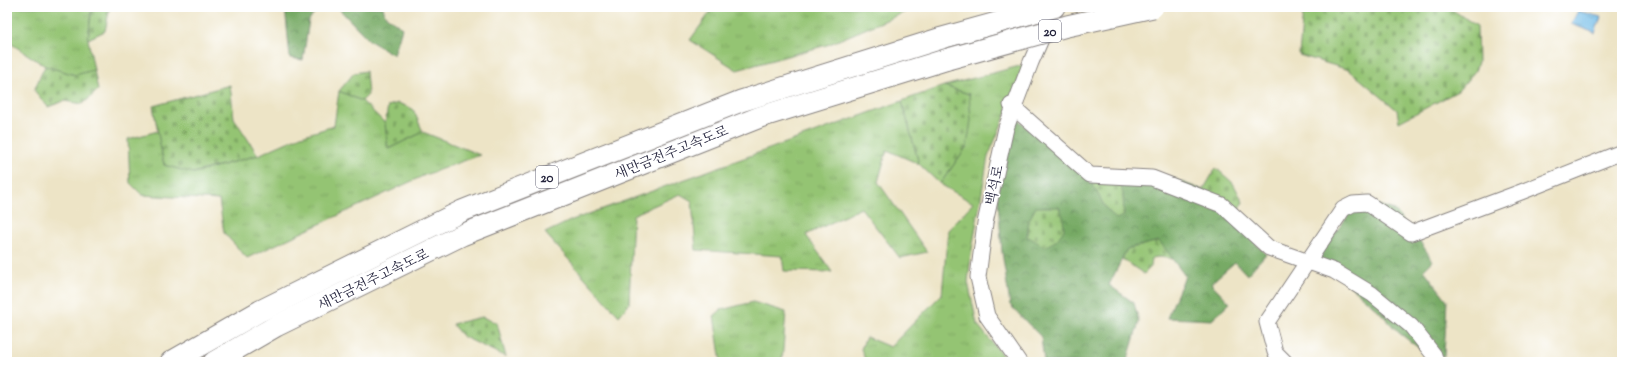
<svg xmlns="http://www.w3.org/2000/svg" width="1629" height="369" font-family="'Sorts Mill Goudy','Noto Serif KR',serif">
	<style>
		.grass { fill: url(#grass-tufts); stroke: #5b7357 }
		.forest { fill: url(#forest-crowns); stroke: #4c6650 }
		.cemetery { fill: url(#cemetery-stones); stroke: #5b7357 }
		.water { fill: url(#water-ripples); stroke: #486e90 }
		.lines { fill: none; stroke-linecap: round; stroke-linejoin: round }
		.minor-casing { stroke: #888380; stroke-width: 17 }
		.highway-casing { stroke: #888380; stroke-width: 23 }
		.minor { stroke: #fff; stroke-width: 15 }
		.highway { stroke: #fff; stroke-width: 21 }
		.highway-bridge-casing { stroke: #888380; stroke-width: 23; stroke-linecap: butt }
		.highway-bridge { stroke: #fff; stroke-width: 21 }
		.labels { text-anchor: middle; stroke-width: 3.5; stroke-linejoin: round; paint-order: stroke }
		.shield { fill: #fff; stroke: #646476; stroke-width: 1 }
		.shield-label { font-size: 13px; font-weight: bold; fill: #22223b }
		.street-label { font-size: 14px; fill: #22223b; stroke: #fff }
	</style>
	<defs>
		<pattern id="grass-tufts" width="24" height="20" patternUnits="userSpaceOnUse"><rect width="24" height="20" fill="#94c473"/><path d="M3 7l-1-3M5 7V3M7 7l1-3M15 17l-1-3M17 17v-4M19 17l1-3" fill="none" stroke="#7fa864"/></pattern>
		<pattern id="forest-crowns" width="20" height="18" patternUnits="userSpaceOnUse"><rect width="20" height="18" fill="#77aa65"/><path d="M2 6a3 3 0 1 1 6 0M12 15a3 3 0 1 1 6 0" fill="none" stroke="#618a54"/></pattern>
		<pattern id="cemetery-stones" width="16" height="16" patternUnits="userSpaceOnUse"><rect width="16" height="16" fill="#94c473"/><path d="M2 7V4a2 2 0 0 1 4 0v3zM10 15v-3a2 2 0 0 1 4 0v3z" fill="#7fa864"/></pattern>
		<pattern id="water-ripples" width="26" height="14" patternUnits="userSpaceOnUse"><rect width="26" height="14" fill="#6dbae6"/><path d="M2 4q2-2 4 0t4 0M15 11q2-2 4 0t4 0" fill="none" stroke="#5997bc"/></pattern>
	</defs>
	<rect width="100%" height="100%" fill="#fff"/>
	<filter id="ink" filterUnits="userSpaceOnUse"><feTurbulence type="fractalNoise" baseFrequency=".025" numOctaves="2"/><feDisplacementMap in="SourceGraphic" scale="8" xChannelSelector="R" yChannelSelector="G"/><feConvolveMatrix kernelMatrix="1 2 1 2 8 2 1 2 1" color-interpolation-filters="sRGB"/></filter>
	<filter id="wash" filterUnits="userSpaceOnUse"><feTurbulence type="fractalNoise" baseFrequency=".012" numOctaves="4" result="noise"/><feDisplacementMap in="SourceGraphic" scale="16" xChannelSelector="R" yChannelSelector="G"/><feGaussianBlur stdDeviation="0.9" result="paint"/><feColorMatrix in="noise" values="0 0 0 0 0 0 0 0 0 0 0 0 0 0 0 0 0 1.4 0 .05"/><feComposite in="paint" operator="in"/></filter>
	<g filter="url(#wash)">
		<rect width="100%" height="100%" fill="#ede4c6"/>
		<g class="grass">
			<path d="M7,7H92L88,39L94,70L75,75L45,66L7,41Z"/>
			<path d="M714,7H917L827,45L737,70L690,40Z"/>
			<path d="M1027,64L988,157L971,255L968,282L977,324L1008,362H866L861,349L866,337L890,347L942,294L948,230L973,203L940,184L967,146L969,94L944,86Z"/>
			<path d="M339,91L362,101L385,123L388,149L423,132L480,155L425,175L247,258L224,233L219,200L142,195L130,183L128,139L158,131L164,165L194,173L258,155L301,136L334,126Z"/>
			<path d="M902,101L919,164L887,150L878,182L927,252L900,258L861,208L806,235L832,272L784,271L782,256L696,250L692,201L680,194L633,215L629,304L619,316L545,233L572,220Z"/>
			<path d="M753,302L786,312L782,362H721L714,316L721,310Z"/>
		</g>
		<g class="forest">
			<path d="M285,7H319L309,20L303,60L290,58Z"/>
			<path d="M337,7H383L385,15L402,28L394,55L370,41Z"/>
			<path d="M1016,118L1089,178L1094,187L1120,182L1165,176L1214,194L1235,220L1266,254L1247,275L1235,262L1211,283L1230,303L1212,320L1167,318L1185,276L1159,241L1127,249L1109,285L1134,303L1139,322L1127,362H1044L1041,337L1010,305L1002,252L997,191Z"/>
			<path d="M1360,199L1394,210L1423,246L1433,261L1424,270L1447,300L1444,356L1425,353L1398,332L1377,309L1317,258Z"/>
		</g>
		<g class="cemetery">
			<path d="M92,7H110L105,31L88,39Z"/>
			<path d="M1392,7H1448L1477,26L1478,62L1475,71L1458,91L1399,122L1397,110L1349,70L1299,55L1303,11L1381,9Z"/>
			<path d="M45,66L75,75L94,70L98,90L83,104L64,101L48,107L34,90Z"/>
			<path d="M366,71L368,95L362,101L339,91L354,73Z"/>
			<path d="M230,85L234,118L258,155L193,173L164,165L153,106Z"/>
			<path d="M944,86L969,94L971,120L967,146L940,184L919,164L902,101Z"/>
			<path d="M398,103L413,109L423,132L388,149L385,123L388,106Z"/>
			<path d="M1216,168L1233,183L1243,202L1235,219L1214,194L1203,190Z"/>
			<path d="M1089,178L1120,182L1123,194L1124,216L1116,219L1105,207Z"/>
			<path d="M1036,207H1059L1063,217L1064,230L1057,240L1045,247L1027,236L1029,220Z"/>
			<path d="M1159,241L1173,259L1159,257L1152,258L1151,267L1144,274L1122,259L1127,249Z"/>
			<path d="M482,317L497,323L506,357L462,336L452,324Z"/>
		</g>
		<path class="water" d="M1578,11L1601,17L1595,33L1571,24Z"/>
	</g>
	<g filter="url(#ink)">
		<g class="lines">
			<defs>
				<g id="minor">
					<path d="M1011,105L1090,175L1152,178L1222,205L1269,248L1334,271L1372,294L1411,326L1434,355L1436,362"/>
					<path d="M1019,362L987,316L978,277L985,223L1006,128L1031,62L1055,7"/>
					<path d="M1285,362L1275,352L1267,322L1343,209L1353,204L1367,203L1411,233L1521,192L1622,152"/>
				</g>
				<g id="highway">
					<path d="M171,362L260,311L462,211L741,101L942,38L1054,7"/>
					<path d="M214,362L276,326L462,235L760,117L948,59"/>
				</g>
			</defs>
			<use href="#minor" class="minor-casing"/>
			<use href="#highway" class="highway-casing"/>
			<use href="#minor" class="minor"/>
			<use href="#highway" class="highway"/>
			<defs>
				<path id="highway-bridge" d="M948,59L1067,26L1153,7"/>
			</defs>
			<use href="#highway-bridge" class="highway-bridge-casing"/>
			<use href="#highway-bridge" class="highway-bridge"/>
		</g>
	</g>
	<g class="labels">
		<g class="shield">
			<rect x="1039" y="20" width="22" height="22" rx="3"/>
			<rect x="536" y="166" width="22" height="22" rx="3"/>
		</g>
		<g class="shield-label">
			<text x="1050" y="36">20</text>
			<text x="547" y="182">20</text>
		</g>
		<g class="street-label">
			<text transform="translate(671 152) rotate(-22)" y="5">새만금전주고속도로</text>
			<text transform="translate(994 185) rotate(-78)" y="5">백석로</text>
			<text transform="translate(373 279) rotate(-26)" y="5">새만금전주고속도로</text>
		</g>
	</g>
	<rect width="1629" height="369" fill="none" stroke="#fff" stroke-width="24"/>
</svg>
